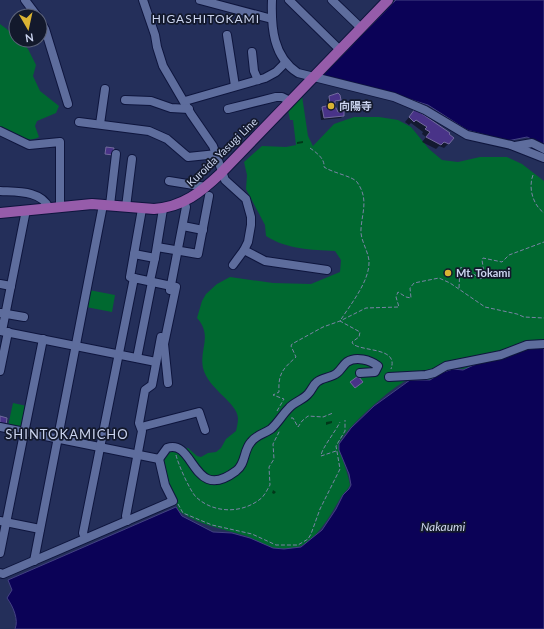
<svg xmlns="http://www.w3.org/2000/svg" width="544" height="629" font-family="Lato,'Noto Sans JP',sans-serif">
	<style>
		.green { fill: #006930 }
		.water { fill: #0b0257; stroke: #444184 }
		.shadow { fill: #0007 }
		.building { fill: #493388; stroke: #726a9d }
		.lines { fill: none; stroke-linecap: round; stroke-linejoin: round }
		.minor-casing { stroke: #0e153d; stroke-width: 10 }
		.major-casing { stroke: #0e153d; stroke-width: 12 }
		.path { stroke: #7a84a6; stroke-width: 1; stroke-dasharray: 4 2; stroke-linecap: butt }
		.minor { stroke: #5e6d9d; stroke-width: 8 }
		.major { stroke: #965caa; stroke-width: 10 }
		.poi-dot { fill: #dab333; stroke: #13192c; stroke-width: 1.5 }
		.labels { text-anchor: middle; stroke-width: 3.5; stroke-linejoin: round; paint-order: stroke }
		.poi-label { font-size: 11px; font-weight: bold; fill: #cad3ee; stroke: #13192c; text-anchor: start }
		.street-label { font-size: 11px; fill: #cad3ee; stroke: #13192c }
		.neighbourhood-label { font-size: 12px; letter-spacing: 1px; fill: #cad3ee; stroke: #13192c }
		.water-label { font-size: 12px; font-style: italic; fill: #cfd7ee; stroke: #13192c }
		.quarter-label { font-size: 13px; letter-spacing: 1px; fill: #cad3ee; stroke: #13192c }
	</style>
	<rect width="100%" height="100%" fill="#242f5a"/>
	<g class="green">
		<path d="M0,24L16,36V40H20L28,49L36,65L33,76L40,91L59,106L56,113L37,121L35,126L39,137C25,144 13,135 0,128Z"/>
		<path d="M302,96L308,136L313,146L334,124L354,117H379L398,120L411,127L429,149L442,160L458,162L480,157H507L522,164L544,181V348C526,347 493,356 476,363C473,364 471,366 468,368C462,370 456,367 450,369C444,372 434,379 429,380C423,381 416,378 410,379C397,382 343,430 339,444C338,448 349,475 350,485C348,490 344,492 341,497C327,521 308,558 274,548C263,545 253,538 243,535C222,529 201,525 182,513L179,511C174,493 152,466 168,450L188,448L197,456L201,457L208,453L216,452L221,448L226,439L236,431C237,427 238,422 238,418C237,402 208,389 203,368C199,349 213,336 197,318L202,301L206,294L217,284L230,277L273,283L311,284L340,272L341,260L335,251C312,250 286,249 266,236L265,225L246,189L247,175L244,162L262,146L286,147L296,145L293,120H290L288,110Z"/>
		<path d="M89,290L115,295L112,312L86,307Z"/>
		<path d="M13,403L27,406L22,428L8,426Z"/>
	</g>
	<g class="water">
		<path d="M396,0H544V145L527,137L507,141L467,130L428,105L390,93L322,76Z"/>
		<path d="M544,348V629H15C19,620 13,606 7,598L12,590L8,580L176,507L182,516L213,532L232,533L250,538L273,548L284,549L301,547L322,530L336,509L343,495L349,489L351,485L349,474L339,450V444L351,428L374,406L410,380H430L441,373L453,369L463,370L476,364L500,359L525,349Z"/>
	</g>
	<g class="shadow">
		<path d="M330,97L340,100L334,103L337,113L343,116L341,118L321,120L320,111L328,106L327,100Z"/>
		<path d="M415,110L449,143L444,148L439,146L436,149L422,142L426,137L422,134L423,132L411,123L409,125L405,122Z"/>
		<path d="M303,141V143L297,144V142Z"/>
		<path d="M332,421V423L326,425V422Z"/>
		<path d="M273,490L276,492L274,494L272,493Z"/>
	</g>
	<g class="building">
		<path d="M338,93L340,95L341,100L335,101V106L338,112L344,111V116L324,118L322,107L330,105L329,96Z"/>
		<path d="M415,109L450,133L449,134L454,138L449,144L444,142L441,145L426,137L430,132L425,129L427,127L416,120L414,122L409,117Z"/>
		<path d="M106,147L114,148L113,155L105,154Z"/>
		<path d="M358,376L363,382L355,388L350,382Z"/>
		<path d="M0,416L7,418L6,425L0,424Z"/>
	</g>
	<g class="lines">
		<defs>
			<g id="minor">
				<path d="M25,0L37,16"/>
				<path d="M143,0L155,35L157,47L163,66L191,114L213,146L225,180L246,199L251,217V225L248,242L244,250L265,261L327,270"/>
				<path d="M200,0L272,19"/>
				<path d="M272,0C271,27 273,57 298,73L394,97L425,110L467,135L511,145L544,158"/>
				<path d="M289,0L339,49"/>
				<path d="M332,0L360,27"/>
				<path d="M40,21L45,29L68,104"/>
				<path d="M227,35L235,86"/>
				<path d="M252,52L254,71L258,80"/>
				<path d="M125,100L151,101L171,108L189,109"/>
				<path d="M185,101L265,78L276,72L285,63"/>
				<path d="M228,109L276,97H282L290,101"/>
				<path d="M79,122L149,131L167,139L188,157L217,154"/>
				<path d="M100,124L105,89"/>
				<path d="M0,131L29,145L60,142V207"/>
				<path d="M515,146L532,143L544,149"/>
				<path d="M169,181L206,187"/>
				<path d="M0,191C16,192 41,190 49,208"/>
				<path d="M110,205L116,154"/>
				<path d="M126,207L132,159"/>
				<path d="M183,226L203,230"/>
				<path d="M157,247L198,254L209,196"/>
				<path d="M134,254L155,258L163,209"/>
				<path d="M233,265L244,250"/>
				<path d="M134,278L130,277L142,209"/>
				<path d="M150,281L155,258"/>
				<path d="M0,284L11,286"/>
				<path d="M170,290L186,207L184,202"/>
				<path d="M1,313L24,317"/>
				<path d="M0,331L156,362"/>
				<path d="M2,331L26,210"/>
				<path d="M137,358L152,282"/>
				<path d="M0,371L8,332"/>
				<path d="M389,377L426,375L434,373L446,366L501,355L527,345L544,344"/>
				<path d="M0,427L159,459L167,448C195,438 192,504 236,471C246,464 243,451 251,442C256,435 264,434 271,429C278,423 282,415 289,408C294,402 303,400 308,394C312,390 313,385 317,382C323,377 331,378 337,373C341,370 343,365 347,362C356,356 370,360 378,366L375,372L360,373"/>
				<path d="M141,427L199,412L205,430"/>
				<path d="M0,521L40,529"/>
				<path d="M127,521L126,516L142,431L139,423L145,390L152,385L161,337"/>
				<path d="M85,538L83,533L134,278L176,287L164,344L168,383"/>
				<path d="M0,553L43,339"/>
				<path d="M34,561L103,205"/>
				<path d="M0,573L3,574L173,501L165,485L159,459"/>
			</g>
			<path id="major" d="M0,213L92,204L154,209C183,207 201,192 221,173L388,0"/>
		</defs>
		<use href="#minor" class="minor-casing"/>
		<use href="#major" class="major-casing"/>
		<g class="path">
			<path d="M310,148C317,153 325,159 324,167C333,173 352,176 357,182C369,199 362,212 361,229C360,240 368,250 369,261C370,281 350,305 340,321L360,332L359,337L352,342L353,344C363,352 399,347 391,369"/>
			<path d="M533,175C528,188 533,205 544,213"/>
			<path d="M459,288L460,268L463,267L481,279L484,273L482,260L483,258L502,262L509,255L544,242"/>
			<path d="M277,411L284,399L273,395L279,392C278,373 283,369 296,357L291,346L292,344L323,327L340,321L366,308L399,307L396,297L398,292L406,297L411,298L410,288L414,283L439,278L450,283L485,307L517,314L524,317L544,318"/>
			<path d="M291,418H293L298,427L302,421L308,416L323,417L333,413"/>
			<path d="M336,451L321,456C321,449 336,431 340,422"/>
			<path d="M176,455C178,464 190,491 196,497C213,513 240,514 259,500C264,497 267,490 270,485L269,467L274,459L273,444L280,430"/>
			<path d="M178,504L183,513L212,525L252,534L276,545H298L308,539L311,534L320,509L340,469L336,446L345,431V420"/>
		</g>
		<use href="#minor" class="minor"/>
		<use href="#major" class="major"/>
	</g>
	<g class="poi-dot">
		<circle cx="331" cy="106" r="4"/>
		<circle cx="448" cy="273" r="4"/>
	</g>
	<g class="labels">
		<g class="poi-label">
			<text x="339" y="110">向陽寺</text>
			<text x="456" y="277">Mt. Tokami</text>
		</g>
		<g class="street-label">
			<text transform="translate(222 152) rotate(-44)" y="4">Kuroida Yasugi Line</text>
		</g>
		<g class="neighbourhood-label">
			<text x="206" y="23">HIGASHITOKAMI</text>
		</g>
		<g class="water-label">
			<text x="443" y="531">Nakaumi</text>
		</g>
		<g class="quarter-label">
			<text x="67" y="439">SHINTOKAMICHO</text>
		</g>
	</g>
	<g transform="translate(28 28) rotate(171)"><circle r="19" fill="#13192c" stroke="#5c637a"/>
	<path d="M0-3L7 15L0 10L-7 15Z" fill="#dab333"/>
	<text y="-6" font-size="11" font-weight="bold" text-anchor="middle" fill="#cad3ee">N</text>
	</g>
</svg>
